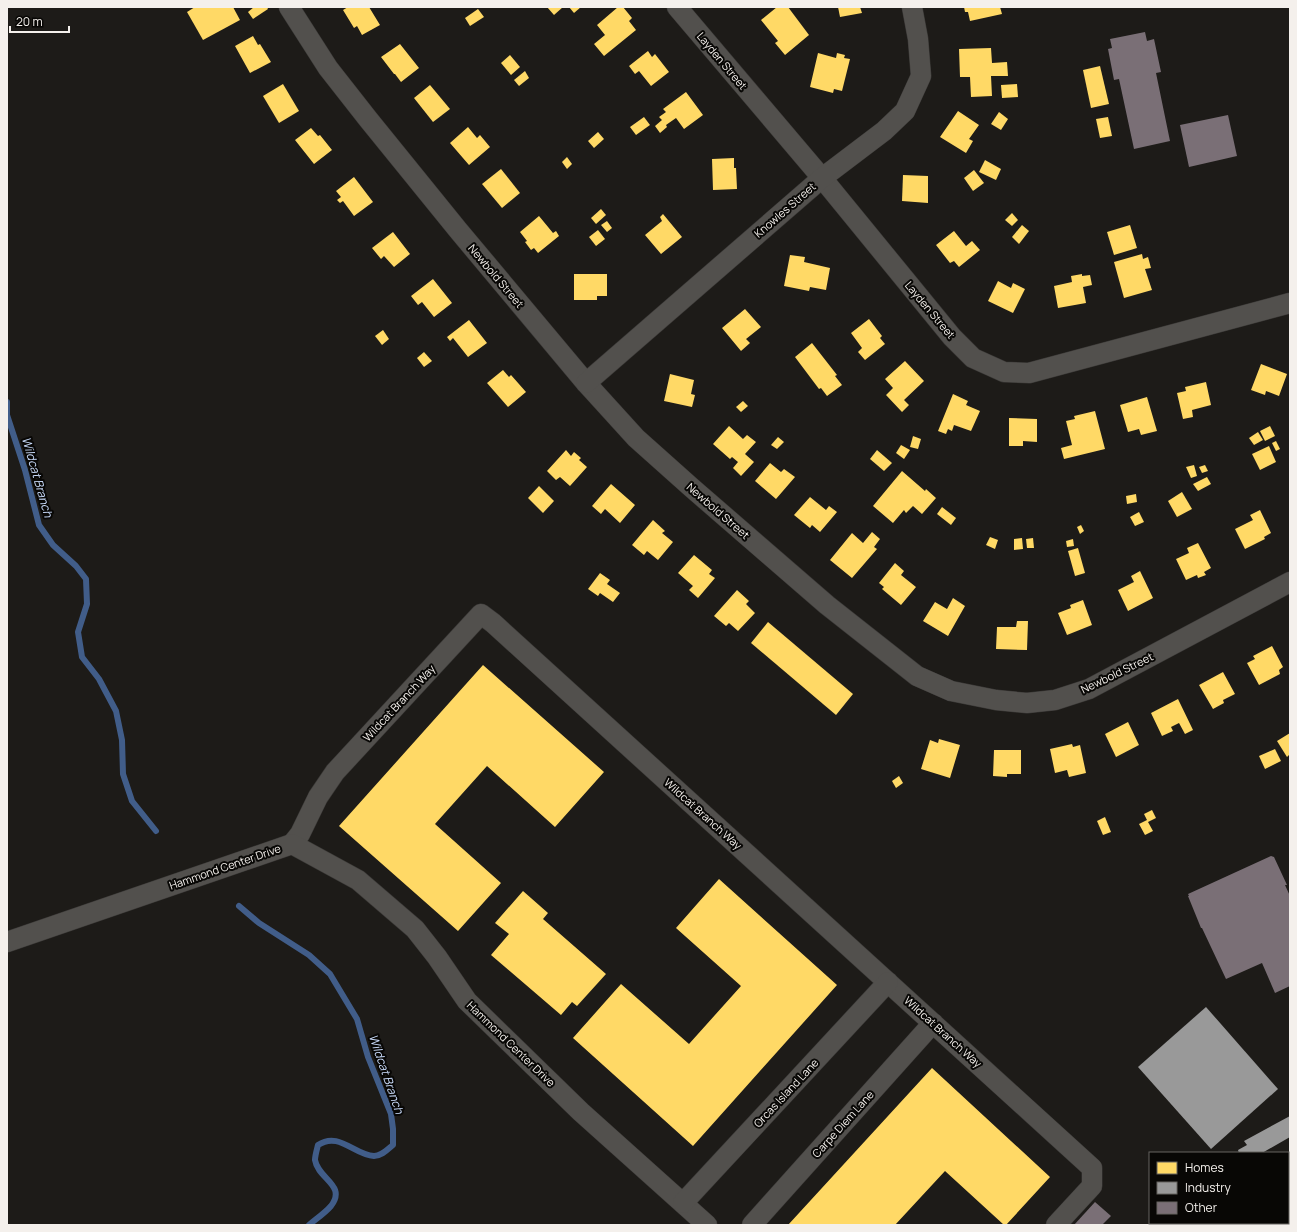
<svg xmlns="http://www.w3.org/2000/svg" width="1297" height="1232" font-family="Manrope,sans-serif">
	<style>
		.homes { fill: #ffd966 }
		.industry { fill: #999 }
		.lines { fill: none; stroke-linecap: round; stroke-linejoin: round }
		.stream { stroke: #415d89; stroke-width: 6 }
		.building { fill: #7a6f76 }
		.minor-casing { stroke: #3a3836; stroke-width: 21 }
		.minor { stroke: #52504d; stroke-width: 20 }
		.labels { text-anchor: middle; stroke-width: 4; stroke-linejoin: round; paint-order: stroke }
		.street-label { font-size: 11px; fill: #f4f0ec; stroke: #080705 }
		.water-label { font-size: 12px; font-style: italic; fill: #cadcfb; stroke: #080705 }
	</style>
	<rect width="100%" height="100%" fill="#1d1b18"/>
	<g class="homes">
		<path d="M195,7H233L240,20L203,40L187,12Z"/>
		<path d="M254,7H267L268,9L253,19L248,12Z"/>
		<path d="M348,7H369L380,25L362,35L357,26L354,28L343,10Z"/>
		<path d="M547,7H563L554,15Z"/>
		<path d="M569,7H581L574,13Z"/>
		<path d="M618,7H623L632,18L629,21L636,30L604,56L594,44L605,35L597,25Z"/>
		<path d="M777,7H788L809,35L785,55L775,43L778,41L761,20Z"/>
		<path d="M838,7H860L862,13L840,17Z"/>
		<path d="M964,7H1000L1002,14L970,21L968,12H965Z"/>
		<path d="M478,9L484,17L470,26L465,18Z"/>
		<path d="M253,36L258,45L260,44L271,62L250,73L235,46Z"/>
		<path d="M400,44L419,68L401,82L395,74H394L381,57Z"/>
		<path d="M991,48L992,63L1007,62L1008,76H991L992,96L971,97L970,77H960L959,49Z"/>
		<path d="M648,51L652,57L655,54L669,72L651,86L639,71L635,74L629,66Z"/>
		<path d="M818,53L836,58L837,53L845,55L844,58L850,59L842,91L834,89L833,93L810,87Z"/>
		<path d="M510,55L520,67L511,75L501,63Z"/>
		<path d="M1100,66L1109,104L1091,108L1083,70Z"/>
		<path d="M525,71L529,78L519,86L514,80Z"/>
		<path d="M283,84L299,111L279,123L263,96Z"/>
		<path d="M1017,84L1018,97L1002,98L1001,85Z"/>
		<path d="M430,85L450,109L433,122L414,98Z"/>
		<path d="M686,92L703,115L684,129L676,118L666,125L667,127L660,133L655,126L662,120L659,117L666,112L663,109Z"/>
		<path d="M958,111L979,125L969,139L973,141L966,153L940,137Z"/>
		<path d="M999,112L1008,119L1001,130L991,124Z"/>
		<path d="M644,117L650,125L636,135L630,127Z"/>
		<path d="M1108,117L1112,136L1100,138L1096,119Z"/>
		<path d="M468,127L477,138L480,135L490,147L469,165L450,143Z"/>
		<path d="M311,128L318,136L320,135L332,150L314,164L295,140Z"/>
		<path d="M598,132L604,139L594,148L588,141Z"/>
		<path d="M567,157L572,164L567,169L562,162Z"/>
		<path d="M734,158V168H736L737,189L713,190L712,159Z"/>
		<path d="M985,160L1001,169L996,180L979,172Z"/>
		<path d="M501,169L520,193L502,208L482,184Z"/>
		<path d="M974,170L984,183L973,191L964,178Z"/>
		<path d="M903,175L928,176V203L902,201Z"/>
		<path d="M354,177L373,202L354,216L343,201L340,203L337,200L341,197L336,191Z"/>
		<path d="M601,209L606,215L596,224L591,218Z"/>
		<path d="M1012,213L1018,220L1012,226L1005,220Z"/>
		<path d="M663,214L682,237L661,254L645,235L662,221L660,217Z"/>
		<path d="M539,216L553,233L556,231L559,236L538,253L534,248L531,250L525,242L527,241L520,232Z"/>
		<path d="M607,221L612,228L607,232L601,225Z"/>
		<path d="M1022,225L1029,231L1019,244L1012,237Z"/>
		<path d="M1130,225L1137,248L1114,255L1107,232Z"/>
		<path d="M598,230L605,239L596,246L589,237Z"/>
		<path d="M954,231L966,246L972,241L980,250L959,267L954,261L950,263L936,245Z"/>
		<path d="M393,232L410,254L394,267L384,256L381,259L372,248Z"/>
		<path d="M1142,254L1143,259L1148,257L1151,268L1145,269L1152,290L1124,298L1114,262Z"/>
		<path d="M790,255L805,257L804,262L830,268L826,290L810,287L809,291L784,286Z"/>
		<path d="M574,274H607V296H597V300H574Z"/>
		<path d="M1082,274V276L1090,275L1092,285L1083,287L1086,303L1058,308L1054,286L1072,282L1071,276Z"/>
		<path d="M433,279L452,303L434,317L422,302L418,305L411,296Z"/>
		<path d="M998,281L1011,288L1013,283L1025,289L1013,313L988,301Z"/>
		<path d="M745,309L761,327L746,339L750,343L741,351L722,328Z"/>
		<path d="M869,319L882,336L880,338L885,344L865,360L858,352L862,348L851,333Z"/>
		<path d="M469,320L487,343L468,357L453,338L450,341L447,337Z"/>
		<path d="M383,330L389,339L382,345L375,336Z"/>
		<path d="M812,343L837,375L835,376L842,385L827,396L821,388L819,389L795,357Z"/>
		<path d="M424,352L432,361L424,367L417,358Z"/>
		<path d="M905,361L924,381L904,400L909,405L902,412L886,395L893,388L885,379Z"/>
		<path d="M1261,364L1287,374L1279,396L1266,391L1265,395L1251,390Z"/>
		<path d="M503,370L509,377L511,375L526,392L508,407L487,383Z"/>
		<path d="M670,374L694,380L691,394L695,395L692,407L664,401Z"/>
		<path d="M1206,382L1211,405L1192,410L1193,417L1183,419L1177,393L1186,391L1185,387Z"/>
		<path d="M953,394L968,401L966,405L980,411L971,431L954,425L952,431L948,429L946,434L938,431Z"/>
		<path d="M1147,397L1157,431L1141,435L1139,429L1128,432L1120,405Z"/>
		<path d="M743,401L748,406L741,412L736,407Z"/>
		<path d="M1095,411L1105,449L1064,459L1061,448L1072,445L1066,421L1075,419L1074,416Z"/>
		<path d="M1009,418L1037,419V442L1023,441V446H1009Z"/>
		<path d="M729,426L743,439L747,435L756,442L745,454L754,462L741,476L733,468L738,462L732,457L730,459L713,444Z"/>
		<path d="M1270,426L1275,436L1265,441L1260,431Z"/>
		<path d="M1258,432L1263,440L1254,445L1249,438Z"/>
		<path d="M913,436L921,439L918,449L910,447Z"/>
		<path d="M778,437L784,442L777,449L771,445Z"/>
		<path d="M1276,441L1280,449L1276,451L1272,443Z"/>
		<path d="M901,445L910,450L904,459L896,453Z"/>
		<path d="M1269,446L1276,462L1260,470L1252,454Z"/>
		<path d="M566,450L571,456L574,452L581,458L579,460L587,467L570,486L560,477L556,480L547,471Z"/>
		<path d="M877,450L892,463L884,471L870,459Z"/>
		<path d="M770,463L781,472L784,469L795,477L776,499L755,481Z"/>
		<path d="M1194,465L1197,476L1191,478L1186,467Z"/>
		<path d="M1205,465L1208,471L1202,473L1199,467Z"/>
		<path d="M902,471L925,491L926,489L936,498L922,514L913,506L906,513L904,510L893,523L873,506Z"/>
		<path d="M1207,477L1211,484L1198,491L1193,484Z"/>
		<path d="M611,484L635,505L620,523L605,509L601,514L592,506Z"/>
		<path d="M539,486L554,501L543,513L528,498Z"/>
		<path d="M1182,492L1192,509L1177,517L1168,501Z"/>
		<path d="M1136,494L1137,502L1127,504L1126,496Z"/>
		<path d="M810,497L826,510L829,506L837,512L820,532L812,525L810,528L794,515Z"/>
		<path d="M942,507L956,518L951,525L937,514Z"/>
		<path d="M1260,510L1271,533L1264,537L1265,539L1245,549L1235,529L1253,520L1250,515Z"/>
		<path d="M1139,512L1144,522L1135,526L1130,517Z"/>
		<path d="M653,520L665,531L662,533L673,542L658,560L647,551L644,555L632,545Z"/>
		<path d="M1081,525L1084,531L1080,534L1077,527Z"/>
		<path d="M872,532L880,539L874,547L877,549L852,578L830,560L852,533L863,543Z"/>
		<path d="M990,537L998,540L995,549L986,545Z"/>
		<path d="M1022,538L1023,549L1014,550V539Z"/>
		<path d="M1033,538L1034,548H1027L1026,539Z"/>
		<path d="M1073,539L1074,546L1067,547L1066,541Z"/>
		<path d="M1198,543L1211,568L1204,572L1206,575L1198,578L1197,575L1186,580L1176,559L1189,553L1187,548Z"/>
		<path d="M1078,548L1085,573L1075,576L1068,551Z"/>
		<path d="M694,555L712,570L709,574L715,578L698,598L689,590L693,586L678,573Z"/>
		<path d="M895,563L904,571L901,575L916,587L901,605L882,589L884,587L879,583Z"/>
		<path d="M1140,571L1153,598L1128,611L1118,590L1134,582L1131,576Z"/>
		<path d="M600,573L610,580L607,584L620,593L613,602L600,593L598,596L588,589Z"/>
		<path d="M737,590L749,601L746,604L755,613L738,631L729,623L726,626L714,616Z"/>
		<path d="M953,598L965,606L948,636L923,621L935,602L947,609Z"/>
		<path d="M1083,600L1092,625L1067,635L1058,613L1071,608L1070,605Z"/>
		<path d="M1017,621H1028L1027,650L996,649L997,627H1016Z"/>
		<path d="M768,622L853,694L836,715L751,643Z"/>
		<path d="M1272,646L1283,667L1279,670L1280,674L1259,685L1247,663L1255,659L1253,656Z"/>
		<path d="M483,665L604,772L555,827L487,766L435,824L501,883L458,931L339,826Z"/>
		<path d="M1223,672L1235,694L1223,700L1224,703L1213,709L1199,685Z"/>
		<path d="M1178,699L1193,730L1185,734L1179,723L1171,727L1173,731L1162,736L1151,713Z"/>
		<path d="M1128,722L1139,745L1116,757L1105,734Z"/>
		<path d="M1290,733V754L1287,757L1277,741Z"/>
		<path d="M939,739L960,745L950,778L921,769L930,740L938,743Z"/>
		<path d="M1072,744L1073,747L1080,745L1086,773L1069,777L1067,770L1055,773L1050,749Z"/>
		<path d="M1275,749L1281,761L1265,769L1259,756Z"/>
		<path d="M994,750H1021V774H1007V777L993,776Z"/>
		<path d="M899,776L903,783L896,788L892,781Z"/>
		<path d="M1152,810L1156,818L1148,822L1153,831L1145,835L1139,824L1147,820L1144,814Z"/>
		<path d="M1105,817L1111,832L1103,835L1097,821Z"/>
		<path d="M719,879L837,985L693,1146L573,1038L621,984L689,1044L741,986L676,928Z"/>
		<path d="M523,891L548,913L543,919L606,974L577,1006L572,1002L561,1015L491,955L509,934L495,923Z"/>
		<path d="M932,1068L1050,1177L1006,1225H1004L945,1171L895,1225H788Z"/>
	</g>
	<g class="industry">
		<path d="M1206,1007L1278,1089L1211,1149L1138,1067Z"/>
		<path d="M1290,1116V1137L1262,1153H1239L1238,1150L1247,1145L1244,1141Z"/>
		<path d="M1290,1157V1176L1288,1178V1158Z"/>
		<path d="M1290,1199V1215L1288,1211V1200Z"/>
	</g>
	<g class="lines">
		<g class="stream">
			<path d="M7,402V415L25,470L39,525L53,545L76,566L86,579L87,604L78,632L82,657L99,679L116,711L122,740L123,774L132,801L156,831"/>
			<path d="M239,906L259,923L309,955L330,974L357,1019L368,1057L391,1114L393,1129V1145C388,1149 382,1156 374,1156C354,1155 339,1131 318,1145C317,1149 315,1156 315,1160C318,1179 347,1185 331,1206C325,1213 316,1219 309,1225"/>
		</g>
	</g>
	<g class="building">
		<path d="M1145,32L1147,41L1154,39L1161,72L1156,73L1170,141L1134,149L1119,79L1114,80L1108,49L1112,48L1110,39Z"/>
		<path d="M1228,115L1237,156L1189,167L1180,125Z"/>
		<path d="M1271,856L1274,857L1287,885H1285L1290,896V986L1275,993L1262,963L1226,979L1202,928H1201L1188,896H1189L1188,894Z"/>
		<path d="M1095,1202L1111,1216L1102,1225H1074Z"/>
	</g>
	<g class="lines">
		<defs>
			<g id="minor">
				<path d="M289,7L328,68L368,119L458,230L586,383L636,438L692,488L827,605L917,676L951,691L996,700L1027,703L1055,700L1089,689L1290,582"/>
				<path d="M677,7L822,178L952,337L973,358L1004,372L1029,373L1290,303"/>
				<path d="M586,383L822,178L884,131L905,111L921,76L918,39L912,7"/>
				<path d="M292,844L300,834L318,797L335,772L481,614L493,623L1092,1168V1186L1056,1225"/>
				<path d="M7,942L292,844L358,880L415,929L437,957L467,1001L581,1112L707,1225"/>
				<path d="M683,1203L888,982"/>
				<path d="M752,1225L933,1023"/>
			</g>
		</defs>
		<use href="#minor" class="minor-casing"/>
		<use href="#minor" class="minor"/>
	</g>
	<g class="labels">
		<g class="street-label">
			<text transform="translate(722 61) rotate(50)" y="4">Layden Street</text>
			<text transform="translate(785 210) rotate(-41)" y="4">Knowles Street</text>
			<text transform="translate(496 276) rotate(50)" y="4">Newbold Street</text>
			<text transform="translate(930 310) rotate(50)" y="4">Layden Street</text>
			<text transform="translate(718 511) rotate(41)" y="4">Newbold Street</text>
			<text transform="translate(1117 673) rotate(-26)" y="4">Newbold Street</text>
			<text transform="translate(399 703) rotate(-47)" y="4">Wildcat Branch Way</text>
			<text transform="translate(703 814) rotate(42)" y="4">Wildcat Branch Way</text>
			<text transform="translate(225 867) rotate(-19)" y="4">Hammond Center Drive</text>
			<text transform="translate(943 1032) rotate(42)" y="4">Wildcat Branch Way</text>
			<text transform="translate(511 1044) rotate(44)" y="4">Hammond Center Drive</text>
			<text transform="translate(786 1093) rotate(-47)" y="4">Orcas Island Lane</text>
			<text transform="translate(843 1124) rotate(-48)" y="4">Carpe Diem Lane</text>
		</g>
		<g class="water-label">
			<text transform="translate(37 477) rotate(74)" y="4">Wildcat Branch</text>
			<text transform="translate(386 1074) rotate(71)" y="4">Wildcat Branch</text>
		</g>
	</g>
	<rect width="1297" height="1232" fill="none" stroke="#f4f0ec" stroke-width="16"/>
	<rect x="1149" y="1152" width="140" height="72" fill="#080705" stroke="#666461"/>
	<rect x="1157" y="1162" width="20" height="12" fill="#ffd966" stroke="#666461"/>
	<text x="1185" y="1172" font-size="12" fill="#f4f0ec">Homes</text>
	<rect x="1157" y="1182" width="20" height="12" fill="#999999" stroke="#666461"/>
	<text x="1185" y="1192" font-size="12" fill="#f4f0ec">Industry</text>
	<rect x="1157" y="1202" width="20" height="12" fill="#7a6f76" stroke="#666461"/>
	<text x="1185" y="1212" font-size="12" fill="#f4f0ec">Other</text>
	<path d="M10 26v6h59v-6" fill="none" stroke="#f4f0ec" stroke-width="2"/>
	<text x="16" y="26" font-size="12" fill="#f4f0ec" stroke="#080705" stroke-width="3" paint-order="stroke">20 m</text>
</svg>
